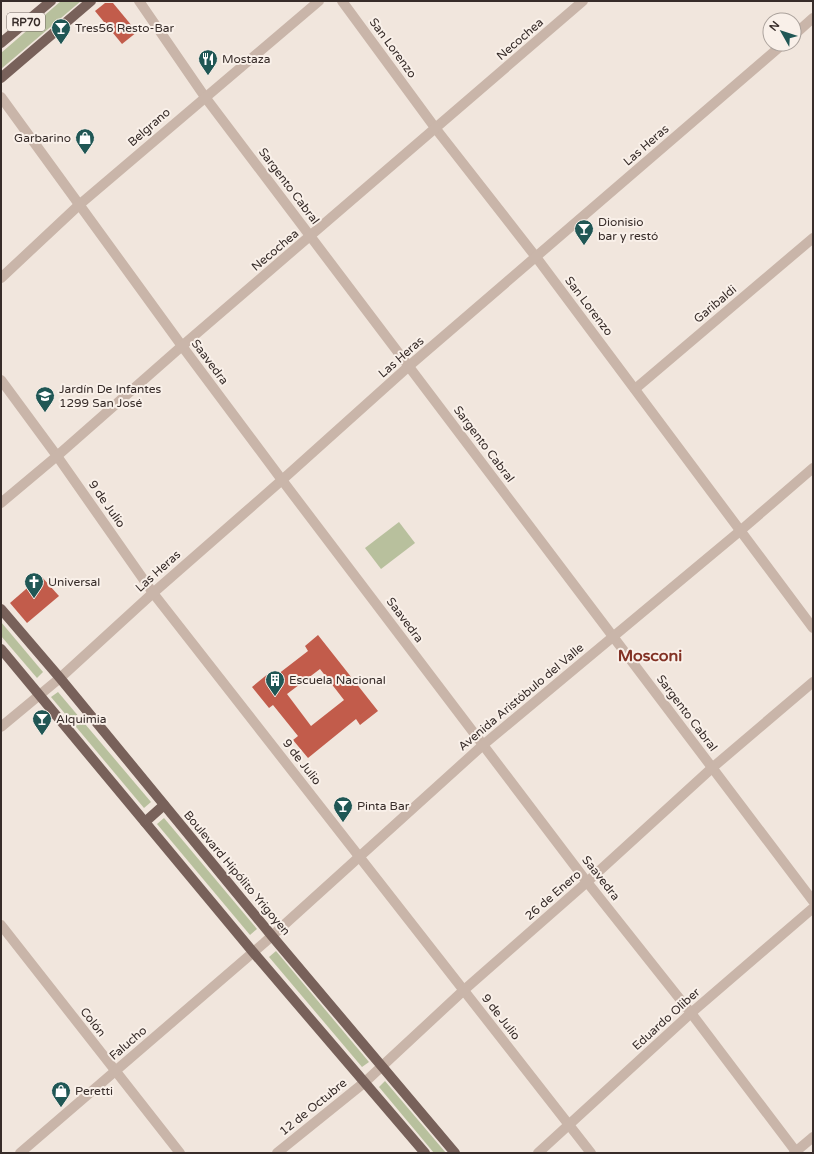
<svg xmlns="http://www.w3.org/2000/svg" width="814" height="1154" font-family="'Varela Round',sans-serif">
	<style>
		.green { fill: #b8c09d }
		.building { fill: #c25c4b; fill-rule: evenodd }
		.lines { fill: none; stroke-linecap: round; stroke-linejoin: round }
		.minor { stroke: #c9b5a9; stroke-width: 10 }
		.major { stroke: #78615a; stroke-width: 10 }
		.labels { text-anchor: middle; stroke-width: 4; stroke-linejoin: round; paint-order: stroke }
		.shield { fill: #f9f0e9; stroke: #716763; stroke-width: 1 }
		.shield-label { font-size: 11px; font-weight: bold; fill: #372c29 }
		.poi-label { font-size: 12px; fill: #372c29; stroke: #f9f0e9; text-anchor: start }
		.street-label { font-size: 12px; fill: #372c29; stroke: #f9f0e9 }
		.district-label { font-size: 16px; font-weight: bold; fill: #833225; stroke: #f9f0e9 }
	</style>
	<rect width="100%" height="100%" fill="#f1e6dd"/>
	<g class="green">
		<path d="M61,1H81L1,69V53Z"/>
		<path d="M399,522L415,543L381,569L365,548Z"/>
		<path d="M1,622L43,672L37,678L1,636Z"/>
		<path d="M58,692L151,802L144,808L51,697Z"/>
		<path d="M164,818L257,929L250,935L157,824Z"/>
		<path d="M276,951L369,1062L362,1067L269,957Z"/>
		<path d="M385,1081L446,1153H434L379,1087Z"/>
	</g>
	<g class="building">
		<path d="M105,3H113L137,32L122,44L95,11Z"/>
		<path d="M41,576L59,596L27,623L10,603Z"/>
		<path d="M318,635L378,711L360,725L356,719L308,758L293,740L298,736L273,705L269,708L252,687L269,673L273,678L308,651L305,646ZM320,669L344,700L311,726L287,694Z"/>
	</g>
	<g class="lines">
		<g class="minor">
			<path d="M139,1L205,97L813,901"/>
			<path d="M342,1L436,129L536,257L813,628"/>
			<path d="M794,35L813,18"/>
			<path d="M1,97L182,346L282,480L587,882L691,1013L797,1153"/>
			<path d="M1,278L79,205L319,1"/>
			<path d="M1,380L57,456L153,593L591,1153"/>
			<path d="M635,389L813,238"/>
			<path d="M1,503L57,456L182,346L583,1"/>
			<path d="M1,727L60,678L153,593L282,480L409,366L783,44"/>
			<path d="M1,925L180,1153"/>
			<path d="M20,1153L264,943L483,745L740,531L813,468"/>
			<path d="M277,1153L365,1082L464,990L587,882L712,768L813,682"/>
			<path d="M538,1153L691,1013L813,908"/>
			<path d="M794,1153L813,1137"/>
		</g>
		<g class="major">
			<path d="M1,43L51,1"/>
			<path d="M1,78L91,1"/>
			<path d="M1,609L60,678L272,936L455,1153"/>
			<path d="M1,649L253,952L425,1153"/>
			<path d="M145,822L164,805"/>
		</g>
	</g>
	<defs>
		<symbol id="bar-pin" viewBox="-11 -11 22 30"><path d="M0 17L-7.5 6A9.5 9.5 0 1 1 7.5 6Z" fill="#205755" stroke="#f9f0e9"/><path d="M-6-5H6L.8 .8V4.5H3.5V6h-7V4.5H-.8V.8Z" fill="#fff"/></symbol>
		<symbol id="restaurant-pin" viewBox="-11 -11 22 30"><path d="M0 17L-7.5 6A9.5 9.5 0 1 1 7.5 6Z" fill="#205755" stroke="#f9f0e9"/><path d="M-5-6h1v4h1v-4h1v4h1v-4h1v5L-1.5 .5V6h-2V.5L-5-1ZM5-6V6H3V1.5H1.5Q1.5-4 5-6Z" fill="#fff"/></symbol>
		<symbol id="shop-pin" viewBox="-11 -11 22 30"><path d="M0 17L-7.5 6A9.5 9.5 0 1 1 7.5 6Z" fill="#205755" stroke="#f9f0e9"/><path d="M-5-2.5h2.3a2.7 3.5 0 0 1 5.4 0H5L5.5 6h-11ZM-1.5-2.5h3a1.5 2.3 0 0 0-3 0Z" fill="#fff"/></symbol>
		<symbol id="school-pin" viewBox="-11 -11 22 30"><path d="M0 17L-7.5 6A9.5 9.5 0 1 1 7.5 6Z" fill="#205755" stroke="#f9f0e9"/><path d="M0-5L7-2L0 1L-7-2ZM-4 1L0 2.5L4 1V4Q0 6-4 4Z" fill="#fff"/></symbol>
		<symbol id="church-pin" viewBox="-11 -11 22 30"><path d="M0 17L-7.5 6A9.5 9.5 0 1 1 7.5 6Z" fill="#205755" stroke="#f9f0e9"/><path d="M-1.2-6h2.4v3.5h3.3v2.4h-3.3V6h-2.4V-.1h-3.3v-2.4h3.3Z" fill="#fff"/></symbol>
		<symbol id="building-pin" viewBox="-11 -11 22 30"><path d="M0 17L-7.5 6A9.5 9.5 0 1 1 7.5 6Z" fill="#205755" stroke="#f9f0e9"/><path d="M-4-6H4V6H1V3H-1V6H-4ZM-2.5-4.3h1.7v1.8h-1.7ZM.8-4.3h1.7v1.8H.8ZM-2.5-1h1.7V.8h-1.7ZM.8-1h1.7V.8H.8Z" fill="#fff"/></symbol>
	</defs>
	<g fill-rule="evenodd">
		<use href="#bar-pin" x="50" y="17" width="22" height="30"/>
		<use href="#restaurant-pin" x="197" y="48" width="22" height="30"/>
		<use href="#shop-pin" x="74" y="127" width="22" height="30"/>
		<use href="#bar-pin" x="573" y="218" width="22" height="30"/>
		<use href="#school-pin" x="34" y="385" width="22" height="30"/>
		<use href="#church-pin" x="23" y="571" width="22" height="30"/>
		<use href="#building-pin" x="264" y="669" width="22" height="30"/>
		<use href="#bar-pin" x="31" y="708" width="22" height="30"/>
		<use href="#bar-pin" x="332" y="795" width="22" height="30"/>
		<use href="#shop-pin" x="50" y="1080" width="22" height="30"/>
	</g>
	<g class="labels">
		<rect class="shield" x="7" y="13" width="38" height="18" rx="3"/>
		<g class="shield-label">
			<text x="26" y="26">RP70</text>
		</g>
		<g class="poi-label">
			<text x="75" y="32">Tres56 Resto-Bar</text>
			<text x="222" y="63">Mostaza</text>
			<text x="71" y="142" text-anchor="end">Garbarino</text>
			<text x="598" y="226">Dionisio<tspan x="598" dy="14">bar y restó</tspan></text>
			<text x="59" y="393">Jardín De Infantes<tspan x="59" dy="14">1299 San José</tspan></text>
			<text x="48" y="586">Universal</text>
			<text x="289" y="684">Escuela Nacional</text>
			<text x="56" y="723">Alquimia</text>
			<text x="357" y="810">Pinta Bar</text>
			<text x="75" y="1095">Peretti</text>
		</g>
		<g class="street-label">
			<text transform="translate(520 39) rotate(-41)" y="4">Necochea</text>
			<text transform="translate(393 48) rotate(54)" y="4">San Lorenzo</text>
			<text transform="translate(149 127) rotate(-41)" y="4">Belgrano</text>
			<text transform="translate(646 145) rotate(-41)" y="4">Las Heras</text>
			<text transform="translate(289 186) rotate(53)" y="4">Sargento Cabral</text>
			<text transform="translate(275 250) rotate(-40)" y="4">Necochea</text>
			<text transform="translate(715 304) rotate(-40)" y="4">Garibaldi</text>
			<text transform="translate(589 306) rotate(53)" y="4">San Lorenzo</text>
			<text transform="translate(401 357) rotate(-41)" y="4">Las Heras</text>
			<text transform="translate(210 362) rotate(53)" y="4">Saavedra</text>
			<text transform="translate(484 444) rotate(53)" y="4">Sargento Cabral</text>
			<text transform="translate(107 504) rotate(55)" y="4">9 de Julio</text>
			<text transform="translate(158 571) rotate(-42)" y="4">Las Heras</text>
			<text transform="translate(405 620) rotate(53)" y="4">Saavedra</text>
			<text transform="translate(521 697) rotate(-40)" y="4">Avenida Aristóbulo del Valle</text>
			<text transform="translate(687 713) rotate(53)" y="4">Sargento Cabral</text>
			<text transform="translate(302 762) rotate(52)" y="4">9 de Julio</text>
			<text transform="translate(237 873) rotate(50)" y="4">Boulevard Hipólito Yrigoyen</text>
			<text transform="translate(601 878) rotate(52)" y="4">Saavedra</text>
			<text transform="translate(553 895) rotate(-41)" y="4">26 de Enero</text>
			<text transform="translate(501 1017) rotate(52)" y="4">9 de Julio</text>
			<text transform="translate(666 1019) rotate(-42)" y="4">Eduardo Oliber</text>
			<text transform="translate(93 1022) rotate(52)" y="4">Colón</text>
			<text transform="translate(128 1043) rotate(-41)" y="4">Falucho</text>
			<text transform="translate(313 1107) rotate(-39)" y="4">12 de Octubre</text>
		</g>
		<g class="district-label">
			<text x="650" y="661">Mosconi</text>
		</g>
	</g>
	<rect width="814" height="1154" fill="none" stroke="#372c29" stroke-width="4"/>
	<g transform="translate(782 32) rotate(309)"><circle r="19" fill="#f9f0e9" stroke="#aba29c"/>
	<path d="M0-3L7 15L0 10L-7 15Z" fill="#205755"/>
	<text y="-6" font-size="11" font-weight="bold" text-anchor="middle" fill="#372c29">N</text>
	</g>
</svg>
